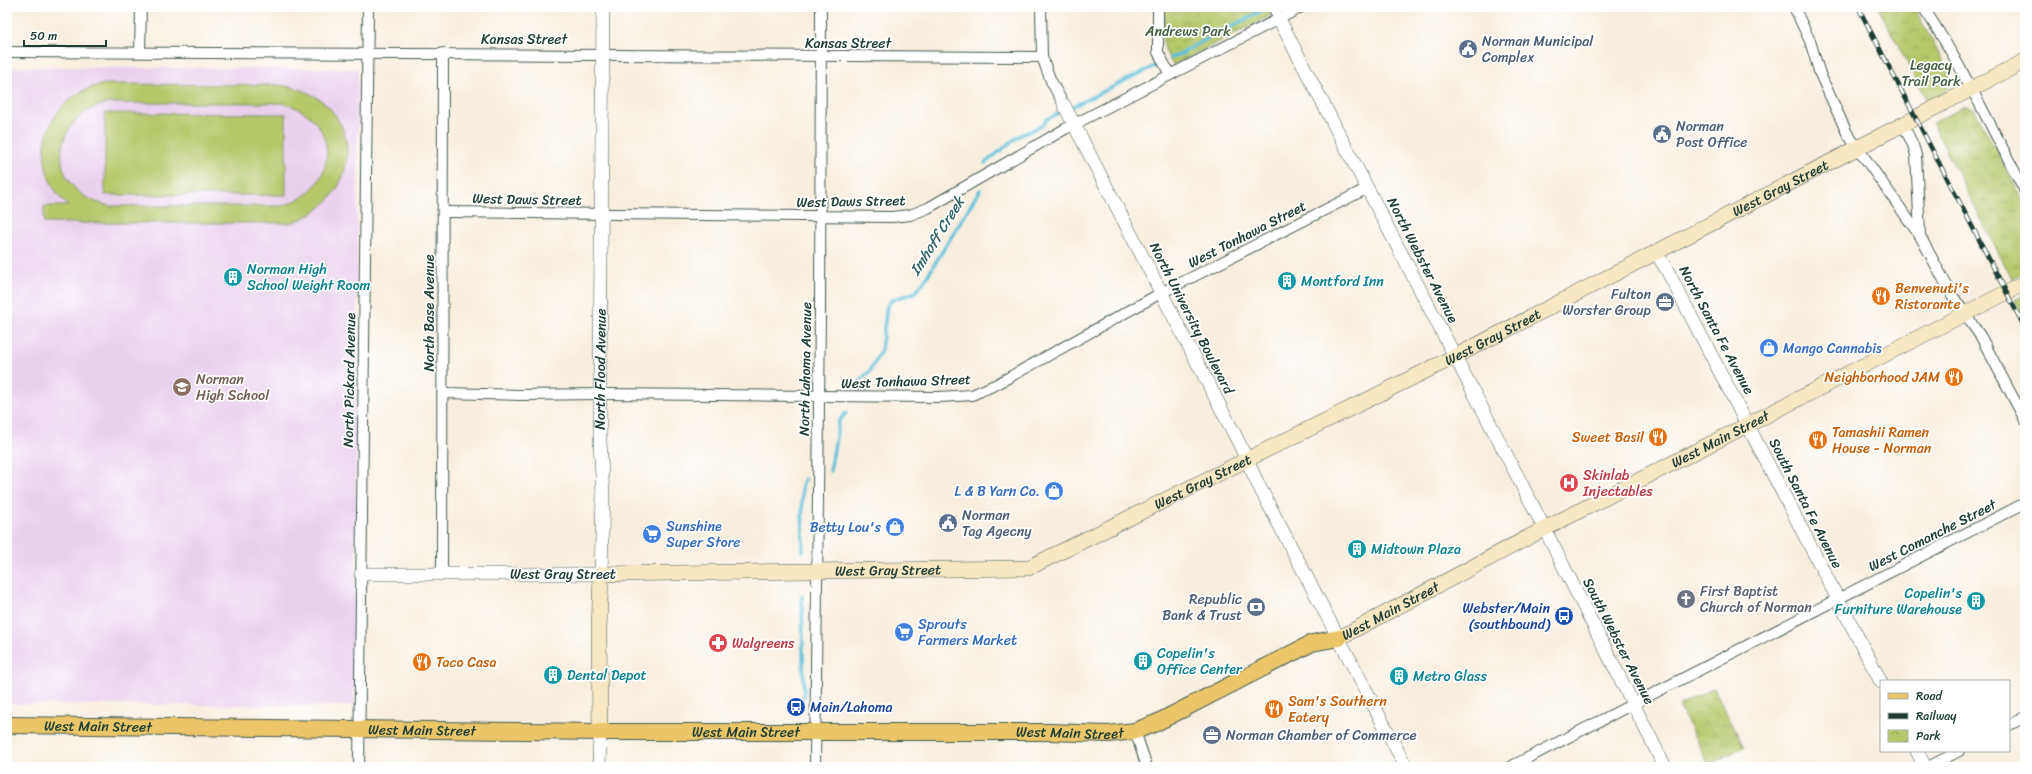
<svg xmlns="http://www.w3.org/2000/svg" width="2032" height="774" font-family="Sriracha,sans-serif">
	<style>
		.built { fill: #e9d1ed }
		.grass { fill: #b6c86b; stroke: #6a8250; fill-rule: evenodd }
		.park { fill: url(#park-crowns); stroke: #6a8250 }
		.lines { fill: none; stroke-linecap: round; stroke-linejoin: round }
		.stream { stroke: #5ac0d8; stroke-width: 3.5 }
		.minor-casing { stroke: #40584e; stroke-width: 12 }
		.tertiary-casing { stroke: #40584e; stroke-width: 14 }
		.secondary-casing { stroke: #40584e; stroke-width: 16 }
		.primary-casing { stroke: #40584e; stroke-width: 18 }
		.minor { stroke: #fff; stroke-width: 10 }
		.tertiary { stroke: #fff; stroke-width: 13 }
		.secondary { stroke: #f7e8c3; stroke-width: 15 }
		.primary { stroke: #ebc669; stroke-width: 16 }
		.rail-casing { stroke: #1f3d34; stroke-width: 4.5 }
		.rail { stroke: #fff; stroke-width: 3; stroke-dasharray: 9; stroke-linecap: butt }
		.labels { text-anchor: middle; stroke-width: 3.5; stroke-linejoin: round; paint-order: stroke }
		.park-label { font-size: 14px; fill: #456042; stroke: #fff }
		.street-label { font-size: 14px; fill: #1f3d34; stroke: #fff }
		.service-label { font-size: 14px; fill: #4e5e75; stroke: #fff; text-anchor: start }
		.culture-label { font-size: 14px; fill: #0d838f; stroke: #fff; text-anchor: start }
		.food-label { font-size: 14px; fill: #c56008; stroke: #fff; text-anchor: start }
		.shop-label { font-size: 14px; fill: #366cbe; stroke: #fff; text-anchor: start }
		.education-label { font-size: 14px; fill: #785e54; stroke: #fff; text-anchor: start }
		.health-label { font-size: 14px; fill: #be3a42; stroke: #fff; text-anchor: start }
		.worship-label { font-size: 14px; fill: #5b616d; stroke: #fff; text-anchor: start }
		.transit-label { font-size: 14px; fill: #164399; stroke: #fff; text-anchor: end }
		.water-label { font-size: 15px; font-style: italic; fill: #316465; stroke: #fff }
	</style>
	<defs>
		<pattern id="park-crowns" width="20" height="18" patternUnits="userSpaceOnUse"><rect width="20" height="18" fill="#b6c86b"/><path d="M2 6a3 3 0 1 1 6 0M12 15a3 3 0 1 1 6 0" fill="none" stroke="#93a459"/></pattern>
	</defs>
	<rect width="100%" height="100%" fill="#fff"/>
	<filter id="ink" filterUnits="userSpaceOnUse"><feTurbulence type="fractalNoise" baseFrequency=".025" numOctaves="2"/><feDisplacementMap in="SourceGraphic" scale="8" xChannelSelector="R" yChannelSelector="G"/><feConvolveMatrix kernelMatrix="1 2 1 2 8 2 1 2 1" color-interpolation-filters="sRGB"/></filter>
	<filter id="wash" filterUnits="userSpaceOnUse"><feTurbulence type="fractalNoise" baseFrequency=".012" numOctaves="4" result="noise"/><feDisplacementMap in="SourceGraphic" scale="16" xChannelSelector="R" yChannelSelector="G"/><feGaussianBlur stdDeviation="0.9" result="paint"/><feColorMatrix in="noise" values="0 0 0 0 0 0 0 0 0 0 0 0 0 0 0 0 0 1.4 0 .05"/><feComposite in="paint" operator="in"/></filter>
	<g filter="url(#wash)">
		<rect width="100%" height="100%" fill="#f8eedf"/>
		<path class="built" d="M7,67L358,69L355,706L7,704Z"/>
		<g class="grass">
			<path d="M105,84L276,85C364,90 372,199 290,223H44V206H68C24,165 45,94 105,84ZM110,103H281C343,116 341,191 281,206H110C101,204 92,201 84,196C43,167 62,110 110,103Z"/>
			<path d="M105,113L286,114V195H105Z"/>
		</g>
		<g class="park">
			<path d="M1163,7H1265L1270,16L1173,65C1159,46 1163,30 1163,7Z"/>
			<path d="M1878,7H1914L1948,71C1953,92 1944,93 1927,101Z"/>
			<path d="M1965,106L1975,110L2025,204V272L2012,279L1932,123Z"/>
			<path d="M2025,295V319L2015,300Z"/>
			<path d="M1714,688L1744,747L1709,765L1679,706Z"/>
		</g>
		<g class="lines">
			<g class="stream">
				<path d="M1170,58L1183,53L1192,47L1267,8"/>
				<path d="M985,163L1019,136L1041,126L1047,119L1157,65"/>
				<path d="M855,386L870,371L881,350L887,306L892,300L914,293L923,283L980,190"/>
				<path d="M830,471L839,421L846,413"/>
				<path d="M803,551L802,485L805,479"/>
				<path d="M802,596L804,697"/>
			</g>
		</g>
	</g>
	<g filter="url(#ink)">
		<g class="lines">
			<defs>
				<g id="minor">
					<path d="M1041,7L1042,57L1051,81L1064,105"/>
					<path d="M1158,7V52L1170,75"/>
					<path d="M1273,7L1279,19"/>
					<path d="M1794,7L1810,41L1820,74L1847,133L1920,236L1952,295L1981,337L2025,420"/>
					<path d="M1923,7C1962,65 1992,129 2025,191"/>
					<path d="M7,52L1042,57"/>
					<path d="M140,52L141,7"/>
					<path d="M1903,124L1913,145L1916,155L1920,234"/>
					<path d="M444,212L892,217L910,215L928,208L1065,129L1302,7"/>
					<path d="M443,393L520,395L600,394L939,397L972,395L997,384L1161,293L1368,188"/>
					<path d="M442,574L443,53"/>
					<path d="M2009,725L2025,717"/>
					<path d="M1135,731L1147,767"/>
					<path d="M359,767L368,7"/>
					<path d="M815,767L820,314L821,7"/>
					<path d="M1510,767L2025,503"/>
					<path d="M1928,767L1959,751"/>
				</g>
				<g id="tertiary">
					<path d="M1279,19L1535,510L1665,767"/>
					<path d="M1064,105L1239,443L1258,484L1406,767"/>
					<path d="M1656,252L1668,272L1881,682"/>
					<path id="s1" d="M361,574H601L603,495L600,441V380L603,7"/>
					<path d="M1917,751L1925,767"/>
					<path d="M599,767L600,732"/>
				</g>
				<g id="secondary">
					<path id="s2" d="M1339,638L1544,529L2025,283"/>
					<path id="s3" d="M600,732L599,630L601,574L1028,568L1454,357L2025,61"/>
				</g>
				<g id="primary">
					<path id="s4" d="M7,725L600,732H1049L1108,734L1135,731L1156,723L1312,643L1339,638"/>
				</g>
			</defs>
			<use href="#minor" class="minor-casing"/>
			<use href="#tertiary" class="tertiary-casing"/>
			<use href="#secondary" class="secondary-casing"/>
			<use href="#primary" class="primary-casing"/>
			<use href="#minor" class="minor"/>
			<use href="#tertiary" class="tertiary"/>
			<use href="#secondary" class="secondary"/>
			<use href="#primary" class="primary"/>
			<defs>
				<path id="rail" d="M1858,7L2025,328"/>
			</defs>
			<use href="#rail" class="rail-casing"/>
			<use href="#rail" class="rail"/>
		</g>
	</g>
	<defs>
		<symbol id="civic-disc" viewBox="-11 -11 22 22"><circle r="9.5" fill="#5c6f8a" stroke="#fff"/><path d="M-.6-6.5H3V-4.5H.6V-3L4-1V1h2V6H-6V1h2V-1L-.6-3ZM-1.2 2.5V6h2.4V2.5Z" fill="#fff"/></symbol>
		<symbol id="building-disc" viewBox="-11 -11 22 22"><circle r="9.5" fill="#0f9aa8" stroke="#fff"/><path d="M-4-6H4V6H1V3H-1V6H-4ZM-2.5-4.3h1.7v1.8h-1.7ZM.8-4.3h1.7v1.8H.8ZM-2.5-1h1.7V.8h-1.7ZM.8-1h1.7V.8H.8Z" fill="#fff"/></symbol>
		<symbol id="restaurant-disc" viewBox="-11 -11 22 22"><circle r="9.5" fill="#e8710a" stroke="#fff"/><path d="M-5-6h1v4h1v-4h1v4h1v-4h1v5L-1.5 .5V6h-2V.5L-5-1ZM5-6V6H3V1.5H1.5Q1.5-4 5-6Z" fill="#fff"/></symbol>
		<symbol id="office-disc" viewBox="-11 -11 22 22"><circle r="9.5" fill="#5c6f8a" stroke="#fff"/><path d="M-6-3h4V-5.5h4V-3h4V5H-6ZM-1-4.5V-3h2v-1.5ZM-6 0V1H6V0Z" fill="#fff"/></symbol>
		<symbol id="shop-disc" viewBox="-11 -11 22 22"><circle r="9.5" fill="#3f7fe0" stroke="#fff"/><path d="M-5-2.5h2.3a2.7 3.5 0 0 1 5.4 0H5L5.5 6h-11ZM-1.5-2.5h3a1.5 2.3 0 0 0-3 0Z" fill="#fff"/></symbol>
		<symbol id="school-disc" viewBox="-11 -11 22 22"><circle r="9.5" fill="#8d6e63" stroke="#fff"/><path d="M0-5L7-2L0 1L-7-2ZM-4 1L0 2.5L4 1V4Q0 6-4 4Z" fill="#fff"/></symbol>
		<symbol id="hospital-disc" viewBox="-11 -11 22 22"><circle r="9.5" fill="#e0444e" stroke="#fff"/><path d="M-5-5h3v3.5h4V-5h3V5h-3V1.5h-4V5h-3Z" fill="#fff"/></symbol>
		<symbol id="supermarket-disc" viewBox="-11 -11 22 22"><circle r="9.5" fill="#3f7fe0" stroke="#fff"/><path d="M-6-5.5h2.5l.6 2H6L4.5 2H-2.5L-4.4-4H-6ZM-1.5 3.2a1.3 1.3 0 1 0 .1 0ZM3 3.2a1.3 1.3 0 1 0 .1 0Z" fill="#fff"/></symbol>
		<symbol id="church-disc" viewBox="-11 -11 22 22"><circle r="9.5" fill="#6b7280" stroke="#fff"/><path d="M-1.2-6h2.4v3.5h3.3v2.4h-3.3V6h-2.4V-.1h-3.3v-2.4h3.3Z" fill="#fff"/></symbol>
		<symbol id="bank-disc" viewBox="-11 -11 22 22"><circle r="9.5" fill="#5c6f8a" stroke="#fff"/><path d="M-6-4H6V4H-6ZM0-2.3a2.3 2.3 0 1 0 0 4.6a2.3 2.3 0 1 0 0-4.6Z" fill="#fff"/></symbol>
		<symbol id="bus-disc" viewBox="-11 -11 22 22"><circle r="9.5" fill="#1a4fb4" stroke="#fff"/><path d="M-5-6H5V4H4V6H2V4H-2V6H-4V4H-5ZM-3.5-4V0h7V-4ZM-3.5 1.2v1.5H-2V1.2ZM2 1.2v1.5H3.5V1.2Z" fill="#fff"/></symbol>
		<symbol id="pharmacy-disc" viewBox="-11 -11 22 22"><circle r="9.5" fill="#e0444e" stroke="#fff"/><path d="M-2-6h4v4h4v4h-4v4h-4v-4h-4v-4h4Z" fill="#fff"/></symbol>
	</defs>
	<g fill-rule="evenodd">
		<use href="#civic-disc" x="1457" y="38" width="22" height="22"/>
		<use href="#civic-disc" x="1651" y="123" width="22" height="22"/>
		<use href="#building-disc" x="222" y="266" width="22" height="22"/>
		<use href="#building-disc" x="1276" y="270" width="22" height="22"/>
		<use href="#restaurant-disc" x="1870" y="285" width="22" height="22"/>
		<use href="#office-disc" x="1654" y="291" width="22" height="22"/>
		<use href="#shop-disc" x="1758" y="337" width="22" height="22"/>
		<use href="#restaurant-disc" x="1943" y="366" width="22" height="22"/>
		<use href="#school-disc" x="171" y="376" width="22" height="22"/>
		<use href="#restaurant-disc" x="1647" y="426" width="22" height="22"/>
		<use href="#restaurant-disc" x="1807" y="429" width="22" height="22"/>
		<use href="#hospital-disc" x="1558" y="472" width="22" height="22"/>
		<use href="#shop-disc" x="1043" y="480" width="22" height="22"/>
		<use href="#civic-disc" x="937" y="512" width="22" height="22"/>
		<use href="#shop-disc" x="884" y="516" width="22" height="22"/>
		<use href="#supermarket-disc" x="641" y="523" width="22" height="22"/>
		<use href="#building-disc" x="1346" y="538" width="22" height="22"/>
		<use href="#church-disc" x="1675" y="588" width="22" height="22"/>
		<use href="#building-disc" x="1965" y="590" width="22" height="22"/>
		<use href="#bank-disc" x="1245" y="596" width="22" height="22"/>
		<use href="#bus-disc" x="1553" y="605" width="22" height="22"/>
		<use href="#supermarket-disc" x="893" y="621" width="22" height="22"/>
		<use href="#pharmacy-disc" x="707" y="632" width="22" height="22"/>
		<use href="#building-disc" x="1132" y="650" width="22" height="22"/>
		<use href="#restaurant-disc" x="411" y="651" width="22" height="22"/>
		<use href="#building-disc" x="542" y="664" width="22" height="22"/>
		<use href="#building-disc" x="1388" y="665" width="22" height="22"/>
		<use href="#bus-disc" x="785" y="696" width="22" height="22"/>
		<use href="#restaurant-disc" x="1263" y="698" width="22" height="22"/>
		<use href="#office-disc" x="1201" y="724" width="22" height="22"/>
	</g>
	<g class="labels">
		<g class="park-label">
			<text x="1188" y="36">Andrews Park</text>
			<text x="1931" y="70">Legacy<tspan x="1931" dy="16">Trail Park</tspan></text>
		</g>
		<g class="street-label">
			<text x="524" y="44">Kansas Street</text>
			<text x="848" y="48">Kansas Street</text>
			<text dy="5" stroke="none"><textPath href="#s3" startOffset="1428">West Gray Street</textPath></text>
			<text transform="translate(527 199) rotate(1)" y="5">West Daws Street</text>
			<text transform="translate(851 201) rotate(-1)" y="5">West Daws Street</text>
			<text transform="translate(1247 234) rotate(-27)" y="5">West Tonhawa Street</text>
			<text transform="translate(1423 260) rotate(63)" y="5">North Webster Avenue</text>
			<text transform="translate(429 313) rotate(-90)" y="5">North Base Avenue</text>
			<text transform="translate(1192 318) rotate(63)" y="5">North University Boulevard</text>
			<text transform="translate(1717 330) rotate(62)" y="5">North Santa Fe Avenue</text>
			<text dy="5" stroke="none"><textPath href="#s3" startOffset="1104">West Gray Street</textPath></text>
			<text dy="5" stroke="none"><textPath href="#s1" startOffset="445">North Flood Avenue</textPath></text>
			<text transform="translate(805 369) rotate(-89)" y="5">North Lahoma Avenue</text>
			<text transform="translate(349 380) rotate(-89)" y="5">North Pickard Avenue</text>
			<text transform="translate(906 381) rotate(-2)" y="5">West Tonhawa Street</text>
			<text dy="5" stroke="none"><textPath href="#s2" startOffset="430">West Main Street</textPath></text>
			<text dy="5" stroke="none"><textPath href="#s3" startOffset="780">West Gray Street</textPath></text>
			<text transform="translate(1806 503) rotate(63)" y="5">South Santa Fe Avenue</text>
			<text transform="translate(1932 535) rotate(-27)" y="5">West Comanche Street</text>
			<text dy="5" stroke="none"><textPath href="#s3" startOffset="445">West Gray Street</textPath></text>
			<text x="563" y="579">West Gray Street</text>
			<text dy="5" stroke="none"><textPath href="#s2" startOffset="58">West Main Street</textPath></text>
			<text transform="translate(1619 641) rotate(63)" y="5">South Webster Avenue</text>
			<text dy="5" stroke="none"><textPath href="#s4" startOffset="91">West Main Street</textPath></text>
			<text dy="5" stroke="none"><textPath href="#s4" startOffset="415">West Main Street</textPath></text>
			<text dy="5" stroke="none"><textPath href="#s4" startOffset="739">West Main Street</textPath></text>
			<text dy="5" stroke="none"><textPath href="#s4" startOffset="1063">West Main Street</textPath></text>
		</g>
		<g class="service-label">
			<text x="1482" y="46">Norman Municipal<tspan x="1482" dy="16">Complex</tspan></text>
			<text x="1676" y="131">Norman<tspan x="1676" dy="16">Post Office</tspan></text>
			<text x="1651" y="299" text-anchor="end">Fulton<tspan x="1651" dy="16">Worster Group</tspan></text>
			<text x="962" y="520">Norman<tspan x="962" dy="16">Tag Agecny</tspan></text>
			<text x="1242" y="604" text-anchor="end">Republic<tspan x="1242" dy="16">Bank &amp; Trust</tspan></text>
			<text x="1226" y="740">Norman Chamber of Commerce</text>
		</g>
		<g class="culture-label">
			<text x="247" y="274">Norman High<tspan x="247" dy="16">School Weight Room</tspan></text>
			<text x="1301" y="286">Montford Inn</text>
			<text x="1371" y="554">Midtown Plaza</text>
			<text x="1962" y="598" text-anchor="end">Copelin's<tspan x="1962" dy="16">Furniture Warehouse</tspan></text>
			<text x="1157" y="658">Copelin's<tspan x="1157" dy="16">Office Center</tspan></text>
			<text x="567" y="680">Dental Depot</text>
			<text x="1413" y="681">Metro Glass</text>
		</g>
		<g class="food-label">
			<text x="1895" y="293">Benvenuti's<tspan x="1895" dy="16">Ristorante</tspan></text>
			<text x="1940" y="382" text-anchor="end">Neighborhood JAM</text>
			<text x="1832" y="437">Tamashii Ramen<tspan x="1832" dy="16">House - Norman</tspan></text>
			<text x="1644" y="442" text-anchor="end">Sweet Basil</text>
			<text x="436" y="667">Taco Casa</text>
			<text x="1288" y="706">Sam's Southern<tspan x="1288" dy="16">Eatery</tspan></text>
		</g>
		<g class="shop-label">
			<text x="1783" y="353">Mango Cannabis</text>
			<text x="1040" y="496" text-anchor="end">L &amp; B Yarn Co.</text>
			<text x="666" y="531">Sunshine<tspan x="666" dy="16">Super Store</tspan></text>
			<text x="881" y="532" text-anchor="end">Betty Lou's</text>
			<text x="918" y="629">Sprouts<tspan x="918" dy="16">Farmers Market</tspan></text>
		</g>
		<g class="education-label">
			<text x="196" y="384">Norman<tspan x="196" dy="16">High School</tspan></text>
		</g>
		<g class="health-label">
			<text x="1583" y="480">Skinlab<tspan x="1583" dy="16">Injectables</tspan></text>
			<text x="732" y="648">Walgreens</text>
		</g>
		<g class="worship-label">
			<text x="1700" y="596">First Baptist<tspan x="1700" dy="16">Church of Norman</tspan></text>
		</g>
		<g class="transit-label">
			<text x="1550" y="613">Webster/Main<tspan x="1550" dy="16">(southbound)</tspan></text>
			<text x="810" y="712" text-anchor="start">Main/Lahoma</text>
		</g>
		<g class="water-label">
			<text transform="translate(937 236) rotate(-58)" y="5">Imhoff Creek</text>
		</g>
	</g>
	<rect width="2032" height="774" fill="none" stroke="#fff" stroke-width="24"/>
	<rect x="1880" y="680" width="130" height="72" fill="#ffffff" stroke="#a5b1ae"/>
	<rect x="1888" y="693" width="20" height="6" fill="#ebc669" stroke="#a5b1ae"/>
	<text x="1916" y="700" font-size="12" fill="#1f3d34">Road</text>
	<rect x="1888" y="713" width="20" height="6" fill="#1f3d34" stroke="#a5b1ae"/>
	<text x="1916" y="720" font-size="12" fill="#1f3d34">Railway</text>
	<rect x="1888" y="730" width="20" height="12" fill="url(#park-crowns)" stroke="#a5b1ae"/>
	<text x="1916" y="740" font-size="12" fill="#1f3d34">Park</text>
	<path d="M24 40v6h82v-6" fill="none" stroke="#1f3d34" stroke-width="2"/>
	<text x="30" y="40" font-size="12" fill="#1f3d34" stroke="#ffffff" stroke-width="3" paint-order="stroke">50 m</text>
</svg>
